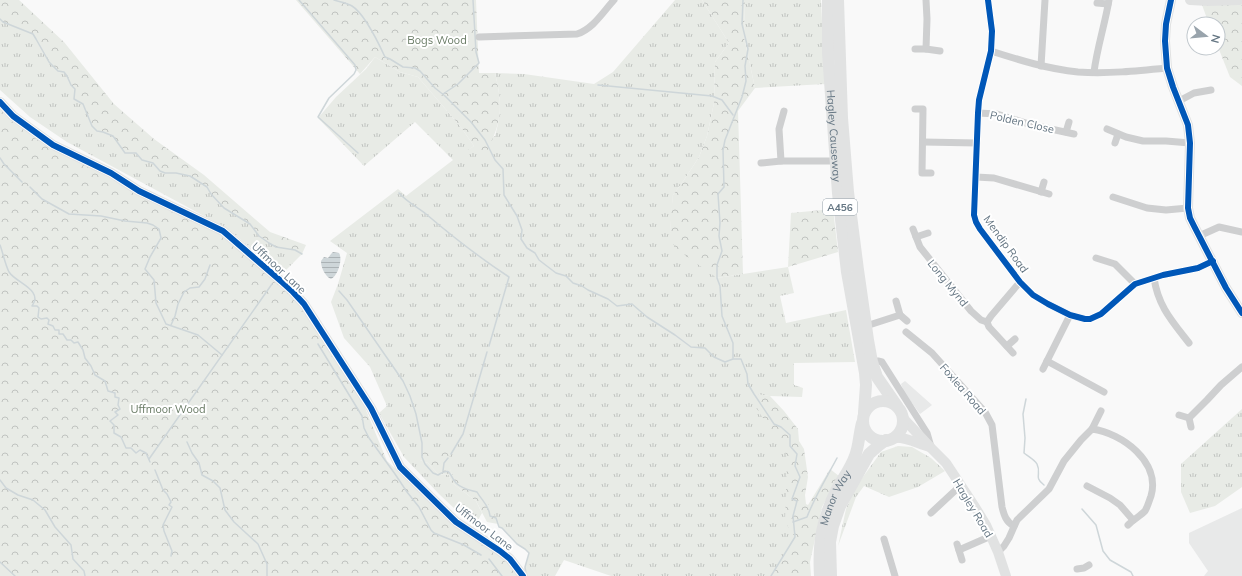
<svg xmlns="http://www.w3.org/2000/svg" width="1242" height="576" font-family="Mulish,sans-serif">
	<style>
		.built { fill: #e8e9e9 }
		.grass { fill: url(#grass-tufts) }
		.forest { fill: url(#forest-crowns) }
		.water { fill: url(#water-rules) }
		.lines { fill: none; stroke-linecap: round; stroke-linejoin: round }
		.stream { stroke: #ced6d9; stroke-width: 1.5 }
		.street { stroke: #cecfd0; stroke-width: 7 }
		.secondary { stroke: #e1e2e2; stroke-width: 10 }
		.highway { stroke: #e1e2e2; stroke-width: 12 }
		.cycleway-casing { stroke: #fff; stroke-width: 8 }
		.cycleway { stroke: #0057b8; stroke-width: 6 }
		.labels { text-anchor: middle; stroke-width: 4; stroke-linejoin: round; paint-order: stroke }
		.shield { fill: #fff; stroke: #939fa8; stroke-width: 1 }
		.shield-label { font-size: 10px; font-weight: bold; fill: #657683 }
		.park-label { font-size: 11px; fill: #687a64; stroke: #fff }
		.street-label { font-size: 11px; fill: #657683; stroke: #fff }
	</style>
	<defs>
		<pattern id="grass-tufts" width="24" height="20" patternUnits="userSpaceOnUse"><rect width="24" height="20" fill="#e8ebe6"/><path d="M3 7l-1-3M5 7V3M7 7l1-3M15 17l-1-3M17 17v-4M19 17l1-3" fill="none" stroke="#c0c3c0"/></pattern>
		<pattern id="forest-crowns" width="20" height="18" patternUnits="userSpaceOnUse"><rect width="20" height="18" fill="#e8ebe6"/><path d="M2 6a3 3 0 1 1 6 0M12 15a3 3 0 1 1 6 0" fill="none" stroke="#c0c3c0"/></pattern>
		<pattern id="water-rules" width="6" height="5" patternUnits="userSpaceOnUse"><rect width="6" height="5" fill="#ced6d9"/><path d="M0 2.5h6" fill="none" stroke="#abb2b5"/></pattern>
	</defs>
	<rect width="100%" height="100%" fill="#f9f9f9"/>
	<g class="built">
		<path d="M905,381L932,405L920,414L904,392L901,384Z"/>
		<path d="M1242,508V576H1204L1208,571L1189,543V533Z"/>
	</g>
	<g class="grass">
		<path d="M675,0H702L729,43L715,62L714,103L707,136L699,157L684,180L673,195L670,233L717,278L788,267L794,293L780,296L786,323L846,310L855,362L794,363V385L803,388L802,397L769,396L754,394L765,410L790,435L795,537L771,576H611L564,560L555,576H525L523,572L529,553L525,549L517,544L502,528L499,527L498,521L452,475L447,461L438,458L420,460L428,463L438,474L449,475L451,482L476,501L482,513L474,527L439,494L404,457L379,413L387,406L370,367L344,338L331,302L338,284L347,253L330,241L398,189L406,196L453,160L415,122L364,166L318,118L336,97L366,69L375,57L400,72L418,77L460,126L474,146L467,151L495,136C502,111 501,98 495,73L524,74L594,84L613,72Z"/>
		<path d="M745,0H821L825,84L755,88L744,37Z"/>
		<path d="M0,19L3,22L33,34L36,39L49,62L58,70L64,72L67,76L71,85L75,89V99L83,104L92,126L97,131L103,132L113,136L125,153H136L142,160L153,163L160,171L165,173H176L190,176L207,187L211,194L224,208L250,224L259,236L288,249L295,250L302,254L282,274L228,229L67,142L30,117L0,90Z"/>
		<path d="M1242,409V487L1215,506L1190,513L1181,492V464Z"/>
		<path d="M898,446L912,447L931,458L945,471L918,487L889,497L864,486L856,497L838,546L846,509L855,488L881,452Z"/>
	</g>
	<g class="forest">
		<path d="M0,0H19L64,42L114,104L154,139L204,175L270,232L306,245L302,254L295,250L276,247L269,243L259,236L250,224L224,208L211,194L207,187L190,176L176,173H165L160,171L153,163L142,160L136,154L125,153L113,136L103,132L97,131L92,126L83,104L74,99L75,89L71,85L67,76L64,72L58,71L49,62L36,39L33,34L3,22L0,19Z"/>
		<path d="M296,0H476L479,73H495C504,110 501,123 485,156L466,151L474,146L460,126L418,77L400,72L375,57L360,74Z"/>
		<path d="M702,0H745L744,37L755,88L738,111L743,274L717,278L675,248L670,233L671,213L673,195L684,180L699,157L707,136L714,103L715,62L729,43Z"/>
		<path d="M1242,4V86L1230,77L1218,47V24H1209L1202,5Z"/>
		<path d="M0,107L96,170L153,203L222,235L278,282L312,320L361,398L387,461L462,530L507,561L519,576H0Z"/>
		<path d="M833,209L838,252L788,267L791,213Z"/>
		<path d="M756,394L770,396L784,411L798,429L799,441L804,449L808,477L805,495L806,504L808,505L830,469L839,476L822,507L810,562L811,576H771L795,537L785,522L787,463L785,448L768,426L757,409L749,395Z"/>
		<path d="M443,448L452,450L448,461L452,475C478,489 484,495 498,521V524L487,522L476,501L451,482L449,475L438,474L428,463L420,460L417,454L423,449L438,458Z"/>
	</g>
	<path class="water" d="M333,252L339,253C343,259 338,276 331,279C325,276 321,268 321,261L324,257L328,258L331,254Z"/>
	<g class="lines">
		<g class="stream">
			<path d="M299,0L355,65L356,70L354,74L329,98L318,117L358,153"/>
			<path d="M334,0C340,2 347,3 352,6C365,14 379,44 385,57L390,59L403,67L415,68L420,71L435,88L445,96L471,122L485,140L495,160L503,169L504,195L517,216L522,230L521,239L527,248L535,253L539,260L556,273L566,276L573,283L582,286L588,290L608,299L617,306L632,304L647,317L675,335L691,347L705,348L714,357L725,362L733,359H741L747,374L748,384L754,394L774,424L781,427L790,435V446L797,454L795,466L800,477L792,499L797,501L793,516L795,537L771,576"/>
			<path d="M0,19L3,22L33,34L36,39L49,62L58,71L64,72L67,76L71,85L75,89L74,99L83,104L92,126L97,131L103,132L113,136L125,153H136L142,160L153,163L160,171L165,173H176L190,176L207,187L211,194L224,208L250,224L259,236L269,243L276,247L295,250L302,254"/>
			<path d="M598,85L712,96L722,100L733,115"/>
			<path d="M443,94L458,84L479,63L476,52L473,0"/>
			<path d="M0,158L4,164L22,182"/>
			<path d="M30,187L42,199L69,214L101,216L125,221L147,223L153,225L159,229L161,238L150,257L145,269L154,280L156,303L166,324L198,335L222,355"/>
			<path d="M399,193C407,202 417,207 426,214C453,237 480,258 509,277L489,346"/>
			<path d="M0,245C3,253 5,264 9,272C16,283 44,290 32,306H37L39,308L38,317L41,319L47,318L49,320L48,324L53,326L55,330H59V334H63L67,340H71L74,343L78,342L83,350L85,358L91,366L95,375L105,381L108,391L115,393V397L119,398L118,405L120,409L115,412L118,415L110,421L114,425V433L121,437L126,448H131L136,453L140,450L146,453L150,462"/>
			<path d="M339,291L347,300L403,381L410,396L416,414L422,443V457L425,464L433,473L438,475C452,466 449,476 456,483C462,489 470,490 477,492C482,501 489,505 490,516L496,518L499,527L502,528L517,544L525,549L529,553L525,567L526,573"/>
			<path d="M171,325L175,316L178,304L184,292L190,288L199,287L205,279L210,265"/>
			<path d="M318,344L362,416L364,428L369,438L395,474L407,492L419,507L431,530L434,533L464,545L481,555"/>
			<path d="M733,358V343L722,316L720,286L717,278V265L722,251L719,236L720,223L718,194L724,187L723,150L725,140L742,97L746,81L745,66L748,49L742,24L743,0"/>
			<path d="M1026,399L1023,414L1025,438L1024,453C1028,456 1035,460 1037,464C1042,474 1033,477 1044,485"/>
			<path d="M187,442L192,453L199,463L202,475L213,481L220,488L225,510L234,522L258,544L267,564V576"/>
			<path d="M451,454L463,434L487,352"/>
			<path d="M149,459L272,284"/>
			<path d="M155,470L163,490L167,494L171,502L169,505L172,507L163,525L164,531L172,551L171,556"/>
			<path d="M443,471L444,463L448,458"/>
			<path d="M0,480L6,488L18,495L33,500L45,510L55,527L71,545L73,559L84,571L85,576"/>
			<path d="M1082,509L1096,525L1103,551L1110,560L1131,572L1133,576"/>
			<path d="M793,522L807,517C815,496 827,477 837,458"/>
			<path d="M489,559L502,576"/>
			<path d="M0,562L15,576"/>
		</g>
		<g class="street">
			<path d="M926,0L927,19L926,49L940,51"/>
			<path d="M988,0L992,31L991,51L979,100L978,113L974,215L976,222L980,229L1020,282L1033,295L1048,304L1070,315L1085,319H1090L1101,314L1135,284L1163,275L1198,268L1213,261"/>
			<path d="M1097,3L1108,4"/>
			<path d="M479,37L577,34C593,29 603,12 614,0"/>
			<path d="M915,49H926"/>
			<path d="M991,51C1019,60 1048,69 1078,72C1107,74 1137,71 1167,68"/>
			<path d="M1041,66L1045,0"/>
			<path d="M1094,72C1097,48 1105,24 1109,0"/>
			<path d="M1179,101L1194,93L1211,90"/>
			<path d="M915,109H923L922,173H931"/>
			<path d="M978,113L997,114L1032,125L1074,134"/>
			<path d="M1107,129L1126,137L1143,141H1166L1190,143"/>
			<path d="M1066,132L1069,122"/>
			<path d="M923,142L977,143"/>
			<path d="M1115,143L1118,134"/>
			<path d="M781,161L779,129L784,111"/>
			<path d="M761,163L781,161H836"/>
			<path d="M976,177L994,178L1049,194"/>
			<path d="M1041,192L1044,182"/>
			<path d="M1113,197L1147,208L1166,210L1188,208"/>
			<path d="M913,229L920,247L971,311L981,320L987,322L991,316L1020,282"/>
			<path d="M1199,236L1219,227L1242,232"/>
			<path d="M916,237L928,233"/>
			<path d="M1096,258L1115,264L1135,284"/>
			<path d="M1154,278C1158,306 1172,321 1189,343"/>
			<path d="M900,315L907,321"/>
			<path d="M987,322L989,327L1013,353"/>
			<path d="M866,326L900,315L896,301"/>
			<path d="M906,332L932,353L985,412L992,425L1002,507C1004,515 1006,522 1014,526"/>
			<path d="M1007,346L1015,339"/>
			<path d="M1047,361L1104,392"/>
			<path d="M872,362L878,361L882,362L927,433L931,447"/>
			<path d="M1043,369L1070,315"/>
			<path d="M1179,415L1189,418L1191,427"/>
			<path d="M1189,418L1207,400L1221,385L1242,367"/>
			<path d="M1092,429L1101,411"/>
			<path d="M1087,486L1110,498L1120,505L1133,520"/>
			<path d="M931,513L960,486"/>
			<path d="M884,539L895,576"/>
			<path d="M957,544L962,560"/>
			<path d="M959,550L991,536"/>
			<path d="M998,552L1004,546L1009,538L1017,520L1049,489L1064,461L1081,440L1092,429C1122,433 1161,462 1151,496C1149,501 1148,506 1145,511C1140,516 1133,520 1128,525"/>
			<path d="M1077,569L1084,568L1089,565"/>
		</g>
		<g class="secondary">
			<path d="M1171,0L1166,24L1165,41L1167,68L1173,87L1188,125L1190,143L1188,208L1190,218L1194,226L1226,288L1242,313"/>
			<path d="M1190,0L1209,1L1239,0"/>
			<path d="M0,102L13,116L53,145L111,173L139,191L223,231L282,282L292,291L304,304L371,408L400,467L456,522L500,551L510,559L523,576"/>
			<path d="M903,418L930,447L946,463L975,507L986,525L998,552L1006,576"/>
			<path d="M893,438C905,436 918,444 930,447"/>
		</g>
		<g class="highway">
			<path id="s1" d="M828,0V53L838,193L847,272L865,373L866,385L864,413"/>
			<path d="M838,0L842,118L848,192L858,270L868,340L872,362L877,377L897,406"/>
			<circle cx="883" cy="421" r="20"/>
			<path id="s2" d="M820,576C818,543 822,519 837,489C843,478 851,468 855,456C859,446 859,434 862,423"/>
			<path d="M831,576L830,542L833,526L840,506L869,454L878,446L886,440"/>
		</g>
		<defs>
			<g id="cycleway">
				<path d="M988,0L992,31L991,51L979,100L978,113L974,215L976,222L980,229L1020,282L1033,295L1048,304L1070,315L1085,319H1090L1101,314L1135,284L1163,275L1198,268L1213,261"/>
				<path d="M1171,0L1166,24L1165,41L1167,68L1173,87L1188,125L1190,143L1188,208L1190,218L1194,226L1226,288L1242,313"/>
				<path d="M0,102L13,116L53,145L111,173L139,191L223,231L282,282L292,291L304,304L371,408L400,467L456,522L500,551L510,559L523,576"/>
			</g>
		</defs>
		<use href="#cycleway" class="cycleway-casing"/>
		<use href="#cycleway" class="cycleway"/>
	</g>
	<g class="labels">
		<rect class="shield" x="823" y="199" width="34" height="16" rx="3"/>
		<g class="shield-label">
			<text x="840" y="211">A456</text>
		</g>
		<g class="park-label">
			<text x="437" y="44">Bogs Wood</text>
			<text x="168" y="413">Uffmoor Wood</text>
		</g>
		<g class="street-label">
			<text transform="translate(1022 122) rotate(13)" y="4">Polden Close</text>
			<text dy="4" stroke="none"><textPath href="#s1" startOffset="136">Hagley Causeway</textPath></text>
			<text transform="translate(1006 244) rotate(54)" y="4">Mendip Road</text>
			<text transform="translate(279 268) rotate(43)" y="4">Uffmoor Lane</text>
			<text transform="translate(948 283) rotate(51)" y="4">Long Mynd</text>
			<text transform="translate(963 389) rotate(49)" y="4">Foxlea Road</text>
			<text dy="4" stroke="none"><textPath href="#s2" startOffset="81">Manor Way</textPath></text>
			<text transform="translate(973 508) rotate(59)" y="4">Hagley Road</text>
			<text transform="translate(484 527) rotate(37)" y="4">Uffmoor Lane</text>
		</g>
	</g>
	<g transform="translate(1206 36) rotate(106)"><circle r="19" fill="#ffffff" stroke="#c1c8cd"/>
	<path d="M0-3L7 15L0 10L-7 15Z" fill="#99a4ac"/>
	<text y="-6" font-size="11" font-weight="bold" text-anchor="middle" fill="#657683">N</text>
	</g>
</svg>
